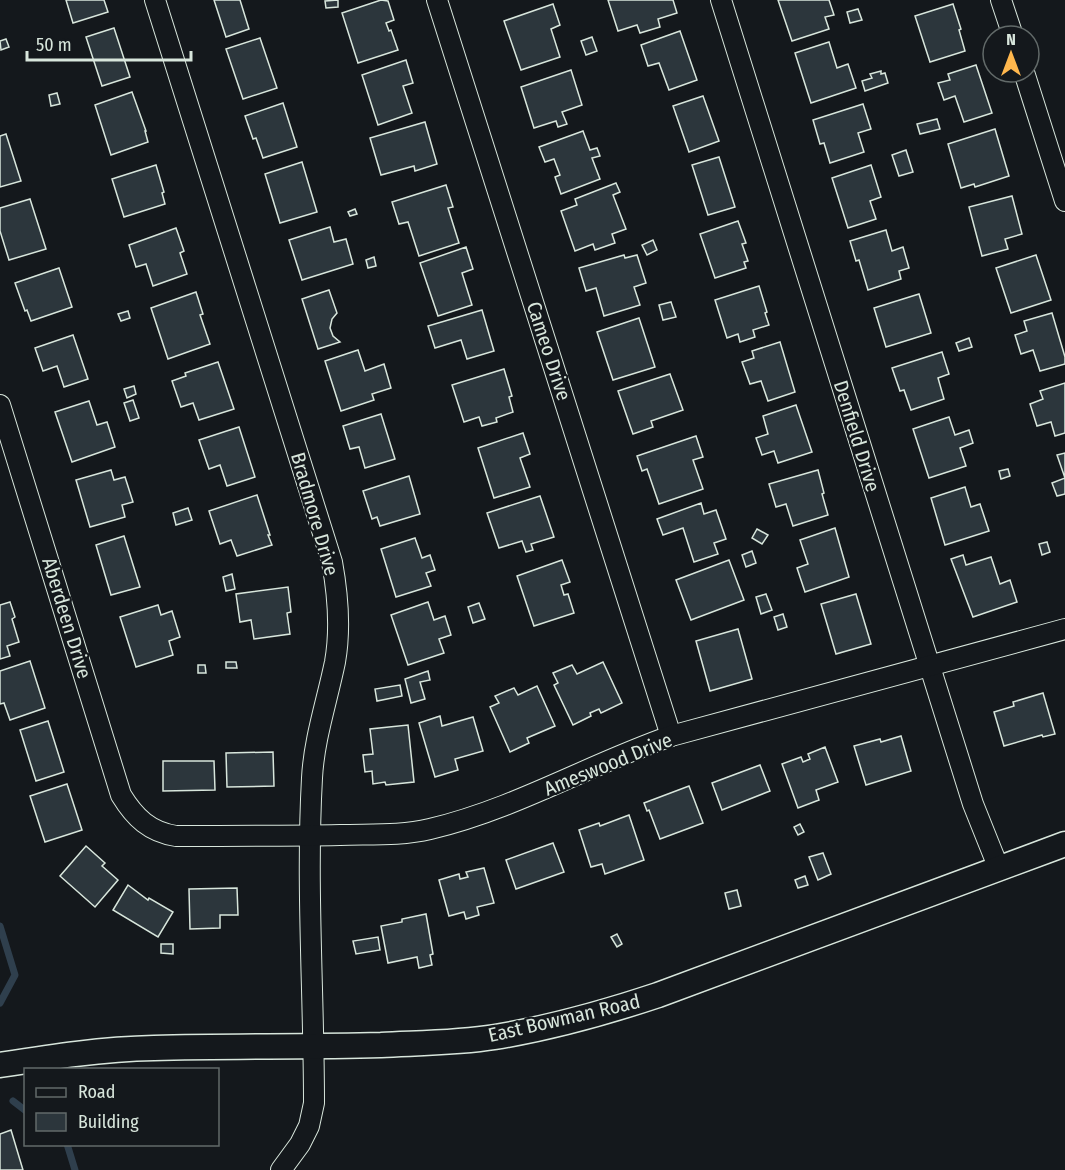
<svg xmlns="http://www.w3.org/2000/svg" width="1065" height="1170" font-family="'Fira Sans Condensed',sans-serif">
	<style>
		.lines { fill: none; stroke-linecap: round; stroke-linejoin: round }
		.stream { stroke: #2f3f4d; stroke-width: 7 }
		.building { fill: #2c363c; stroke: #d8e6dc; stroke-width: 1.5 }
		.minor-casing { stroke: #d8e6dc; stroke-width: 22 }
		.tertiary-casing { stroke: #d8e6dc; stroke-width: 27 }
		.minor { stroke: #14181c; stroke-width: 20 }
		.tertiary { stroke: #14181c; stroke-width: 24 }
		.labels { text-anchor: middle; stroke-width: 4.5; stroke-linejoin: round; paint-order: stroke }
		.street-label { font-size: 20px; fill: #d8e6dc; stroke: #14181c }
	</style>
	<rect width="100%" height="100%" fill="#14181c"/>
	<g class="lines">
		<g class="stream">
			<path d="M0,926L15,975L0,1003"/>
			<path d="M13,1101L26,1111"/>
			<path d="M67,1144L75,1170"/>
		</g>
	</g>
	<g class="building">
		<path d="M66,0H104L108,12L73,23Z"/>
		<path d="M214,0H240L249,29L226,37Z"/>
		<path d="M338,0V7L326,8L325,1Z"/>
		<path d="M381,0L388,1L394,20L386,23L389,31L391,30L398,50L358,63L342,13Z"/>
		<path d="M608,0H673L677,13L658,19L660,27L640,33L637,25L618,31Z"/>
		<path d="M778,0H829L834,15L825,17L829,29L792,41Z"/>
		<path d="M553,4L560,25L551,29L560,57L521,70L504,21Z"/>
		<path d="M953,4L961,29L959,30L965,51L930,62L915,16Z"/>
		<path d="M858,9L862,20L850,23L847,12Z"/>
		<path d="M114,28L130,77L102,86L86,37Z"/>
		<path d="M680,31L697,80L669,90L659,63L648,66L641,45Z"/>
		<path d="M592,37L597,51L586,55L581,41Z"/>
		<path d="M260,38L277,88L243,99L226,49Z"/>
		<path d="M6,39L9,47L1,50L0,41Z"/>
		<path d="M829,42L837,68L848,64L856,88L811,103L795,53Z"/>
		<path d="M406,60L413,83L403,86L412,113L378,125L362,75Z"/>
		<path d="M976,65L992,113L964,122L955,96L944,100L938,83L950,80L948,74Z"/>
		<path d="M571,70L582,105L562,112L567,124L558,127L556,121L534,128L521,87Z"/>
		<path d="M881,71V74L885,73L888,83L865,91L862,81L872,78L870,74Z"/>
		<path d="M132,92L146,131H145L148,142L111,155L95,105Z"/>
		<path d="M57,93L60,104L51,106L49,95Z"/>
		<path d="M703,96L719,141L689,152L673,106Z"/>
		<path d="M283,103L297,147L263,158L256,138L253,139L245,116Z"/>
		<path d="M863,104L871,129L858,133L864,152L830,163L824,143L820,144L813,120Z"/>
		<path d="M937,119L940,129L920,134L917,124Z"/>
		<path d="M425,122L437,164L415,171L414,166L381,175L370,138Z"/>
		<path d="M995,129L1009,176L975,187L974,184L961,188L948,144Z"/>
		<path d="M583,131L590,150L597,148L600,156L592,158L600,179L561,194L555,177L560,175L554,159L545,162L539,147Z"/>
		<path d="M6,134L21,181L0,187V136Z"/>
		<path d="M906,150L913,172L899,176L892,155Z"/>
		<path d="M719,157L735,207L708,215L692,165Z"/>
		<path d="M302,162L317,212L280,223L265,174Z"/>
		<path d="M156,165L164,192L162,193L165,204L124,217L112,179Z"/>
		<path d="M871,165L881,197L870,201L876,219L848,228L832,178Z"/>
		<path d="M616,183L620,192L613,195L626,229L612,234L615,243L595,250L593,244L575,251L561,211L577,205L575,199Z"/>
		<path d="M446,185L453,207L448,208L459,243L419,256L408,222L399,224L392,202Z"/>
		<path d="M1012,196L1022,234L1005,239L1008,249L982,256L969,207Z"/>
		<path d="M30,199L46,249L9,260L0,231V208Z"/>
		<path d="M355,209L357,214L350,216L348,212Z"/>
		<path d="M738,221L746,243L742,244L748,261L744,262L746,268L715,278L700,234Z"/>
		<path d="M330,227L334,242L346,239L353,264L302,280L289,240Z"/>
		<path d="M176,228L184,251L180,253L187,274L153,286L146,264L136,267L129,245Z"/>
		<path d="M886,230L892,251L903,247L909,268L899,271L901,279L868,290L859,260L856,261L850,241Z"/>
		<path d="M653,240L657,250L647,255L642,245Z"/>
		<path d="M466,247L473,269L462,273L472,305L438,316L420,263Z"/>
		<path d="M624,255L625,258L637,255L646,283L634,287L640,305L604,316L596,288L586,291L579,268Z"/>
		<path d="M1036,255L1051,300L1011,313L996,268Z"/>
		<path d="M374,257L376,266L368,268L366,260Z"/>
		<path d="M59,268L72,307L31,321L27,310L25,311L15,283Z"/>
		<path d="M759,286L767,312L765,313L769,325L753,330L755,337L740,342L738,334L727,338L715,300Z"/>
		<path d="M329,290L337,313L332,319L330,328L333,336L340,342L318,349L302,299Z"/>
		<path d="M196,292L203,314L200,315L210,344L168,359L151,308Z"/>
		<path d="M919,294L931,333L886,347L874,308Z"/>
		<path d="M671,302L676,317L663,320L659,305Z"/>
		<path d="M482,310L494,351L467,359L461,340L435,348L428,326Z"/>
		<path d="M128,311L130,318L121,321L118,314Z"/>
		<path d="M1052,313L1065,357V364L1040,371L1033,350L1021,354L1015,335L1027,331L1024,321Z"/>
		<path d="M639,318L655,367L613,380L597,332Z"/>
		<path d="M73,335L88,379L64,387L57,366L43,371L35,348Z"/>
		<path d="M969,338L972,347L959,351L956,343Z"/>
		<path d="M780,342L795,392L768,401L761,381L750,384L742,362L754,358L752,351Z"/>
		<path d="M358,350L365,371L384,364L391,388L372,394L374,400L341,411L325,361Z"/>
		<path d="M942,352L949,374L938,378L944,399L911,410L904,390L900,391L892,368Z"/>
		<path d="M218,362L234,409L199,420L193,403L181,407L172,381L186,376L185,373Z"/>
		<path d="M504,369L512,396L509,397L513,412L496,418L497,422L482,426L479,417L464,422L452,385Z"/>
		<path d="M670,374L683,410L651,421L653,427L633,434L618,391Z"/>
		<path d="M1065,383V433L1055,436L1051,422L1037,426L1030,404L1043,399L1040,391Z"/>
		<path d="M134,386L136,394L127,398L124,389Z"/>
		<path d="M133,400L139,418L130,421L124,403Z"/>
		<path d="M89,401L97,425L107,422L115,447L72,462L55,412Z"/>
		<path d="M796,405L812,452L778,463L774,451L762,455L756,438L768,434L763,416Z"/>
		<path d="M381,414L395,459L365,468L359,447L350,449L343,426Z"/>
		<path d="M949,417L955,435L969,430L973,443L960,448L966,466L929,478L913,429Z"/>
		<path d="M239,427L255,477L227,486L220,465L209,469L199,440Z"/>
		<path d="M523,433L530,454L520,458L530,487L494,498L478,448Z"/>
		<path d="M696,436L703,457L693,460L703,489L659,504L647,469L642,471L637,456Z"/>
		<path d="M1065,453V478L1057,455Z"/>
		<path d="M1008,469L1010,476L1001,479L999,471Z"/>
		<path d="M111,470L114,480L125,477L133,502L122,505L125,517L90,527L76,480Z"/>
		<path d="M818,470L824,493L822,494L828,515L793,526L786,504L776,507L769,484Z"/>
		<path d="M409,476L420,514L380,526L377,517L372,519L363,491Z"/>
		<path d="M1065,478V494L1057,496L1052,483Z"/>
		<path d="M965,487L971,507L980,504L989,531L945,545L931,498Z"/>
		<path d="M257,495L270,535H268L272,545L237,556L231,540L220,544L209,511Z"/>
		<path d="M540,496L554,537L531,544L533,550L526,552L522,541L499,548L487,513Z"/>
		<path d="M701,503L704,514L716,510L726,539L714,543L718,554L694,562L683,528L663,535L657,519Z"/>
		<path d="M188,508L192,520L176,525L173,513Z"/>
		<path d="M835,528L849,577L805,592L797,568L808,564L800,540Z"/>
		<path d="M757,529L768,535L762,544L752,538Z"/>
		<path d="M124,536L140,587L111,595L96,545Z"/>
		<path d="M415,538L422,558L430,555L435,570L426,573L431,586L396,597L381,549Z"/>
		<path d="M1047,542L1050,552L1042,555L1039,544Z"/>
		<path d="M752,551L756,563L746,567L742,555Z"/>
		<path d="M963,555L966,565L991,557L1000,584L1010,580L1017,602L973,617L951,559Z"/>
		<path d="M562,560L570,582L561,585L564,595L568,594L574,613L534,626L517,576Z"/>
		<path d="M729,560L744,600L691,620L676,580Z"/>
		<path d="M232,574L235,589L226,591L223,577Z"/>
		<path d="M288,587L291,612L287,613L290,634L254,639L251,620L240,622L236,594Z"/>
		<path d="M766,594L772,610L761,614L756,597Z"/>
		<path d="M856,594L871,644L836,654L821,604Z"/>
		<path d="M10,602L15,617L12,619L19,642L7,646L10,656L0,659V605Z"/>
		<path d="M428,602L434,620L445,616L451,635L439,639L444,653L408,665L391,615Z"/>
		<path d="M479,603L485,619L473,623L468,607Z"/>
		<path d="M158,605L161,615L172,611L180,637L169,641L173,655L136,667L120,617Z"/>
		<path d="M783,614L787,627L778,630L774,617Z"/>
		<path d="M738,629L752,679L710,691L696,641Z"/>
		<path d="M30,661L45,708L10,720L4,703L0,704V671Z"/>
		<path d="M226,662H236L237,668H226Z"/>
		<path d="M603,662L622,703L601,713L599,709L590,713L591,716L573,725L554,685L558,683L553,673L572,665L577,674Z"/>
		<path d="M198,665H205L206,673H198Z"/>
		<path d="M428,671L430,680L420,682L425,699L411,703L405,679Z"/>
		<path d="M400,685L402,696L377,701L375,689Z"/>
		<path d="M537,686L555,726L527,738L529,743L510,752L490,707L499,703L495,696L514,688L518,695Z"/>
		<path d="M1043,693L1055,734L1043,737L1042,735L1004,746L994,712L1014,706L1013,702Z"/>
		<path d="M440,716L442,726L473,717L483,751L455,759L458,770L435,777L419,723Z"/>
		<path d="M48,721L64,772L36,781L20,730Z"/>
		<path d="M408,725L414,782L386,785L385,782L373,784L372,771L365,772L363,755L373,754L370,729Z"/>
		<path d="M901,736L911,771L866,785L854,746L880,739L881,742Z"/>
		<path d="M825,747L838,782L816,790L819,800L798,808L782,764L801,757L803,762L810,759L808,754Z"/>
		<path d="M273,752L274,786L227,787L226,753Z"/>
		<path d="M163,761H214L215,790L163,791Z"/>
		<path d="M760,765L770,791L722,810L712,783Z"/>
		<path d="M67,784L82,830L45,842L30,796Z"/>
		<path d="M689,786L703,823L660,839L649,810L647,811L644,803Z"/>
		<path d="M629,815L644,860L605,874L602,864L591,867L579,830L599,823L600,826Z"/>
		<path d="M800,824L804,832L798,835L794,827Z"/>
		<path d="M553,843L564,872L516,889L506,860Z"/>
		<path d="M86,846L105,863L102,866L118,880L95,907L60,876Z"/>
		<path d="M823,853L831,874L818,880L809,857Z"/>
		<path d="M484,868L494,903L477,907L479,915L466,919L464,912L449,916L439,880L459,874L460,879L468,877L466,872Z"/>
		<path d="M805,876L808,885L798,888L795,880Z"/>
		<path d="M128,885L148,900L149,898L173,912L158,937L113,910Z"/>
		<path d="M237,888L238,915H220V928L190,929L189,889Z"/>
		<path d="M737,890L741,906L729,909L725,893Z"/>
		<path d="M426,914L433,954L430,955L432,965L419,968L417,957L388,963L381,926L402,922V919Z"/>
		<path d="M617,934L622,944L617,947L611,937Z"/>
		<path d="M378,937L380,950L356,954L353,941Z"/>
		<path d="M161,944H173V954L161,953Z"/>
		<path d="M11,1130L23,1170H0V1134Z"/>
	</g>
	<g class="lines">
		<defs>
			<g id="minor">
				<path d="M155,0L332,562C338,595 341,628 335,662C327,701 314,739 312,778C306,886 314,995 314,1103L309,1126L300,1144L281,1170"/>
				<path d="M437,0L671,736"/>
				<path d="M721,0L973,804L999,869"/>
				<path d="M1001,0L1013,36"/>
				<path d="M1024,72L1065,201"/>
				<path d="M0,405L121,795C135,818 150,832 176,836C231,836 285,836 340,835C370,834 401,836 430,829C515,809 590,764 671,736L1065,629"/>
			</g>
			<path id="tertiary" d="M0,1065C51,1057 102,1049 154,1048C230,1046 305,1047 381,1045C419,1043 457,1043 495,1037C550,1028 604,1013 658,995L1065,844"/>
		</defs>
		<use href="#minor" class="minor-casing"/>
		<use href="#tertiary" class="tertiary-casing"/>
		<use href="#minor" class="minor"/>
		<use href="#tertiary" class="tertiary"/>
	</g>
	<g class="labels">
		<g class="street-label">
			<text transform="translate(549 351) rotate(72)" y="7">Cameo Drive</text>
			<text transform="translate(857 436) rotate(73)" y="7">Denfield Drive</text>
			<text transform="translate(315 514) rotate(74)" y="7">Bradmore Drive</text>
			<text transform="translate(67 618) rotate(73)" y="7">Aberdeen Drive</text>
			<text transform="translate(608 764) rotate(-22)" y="7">Ameswood Drive</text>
			<text transform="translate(564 1018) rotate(-13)" y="7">East Bowman Road</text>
		</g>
	</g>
	<rect x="24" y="1068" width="195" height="78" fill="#14181c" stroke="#626a69" stroke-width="1.5"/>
	<rect x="36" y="1088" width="30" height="9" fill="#14181c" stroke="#626a69" stroke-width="1.5"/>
	<text x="78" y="1098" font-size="18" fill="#d8e6dc">Road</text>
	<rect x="36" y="1113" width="30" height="18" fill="#2c363c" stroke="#626a69" stroke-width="1.5"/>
	<text x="78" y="1128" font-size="18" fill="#d8e6dc">Building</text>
	<g transform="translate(1011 54)"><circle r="28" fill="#14181c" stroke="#626a69" stroke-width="1.5"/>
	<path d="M0-4.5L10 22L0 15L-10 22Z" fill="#ffb74d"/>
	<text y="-9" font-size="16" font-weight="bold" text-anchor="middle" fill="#d8e6dc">N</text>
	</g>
	<path d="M27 51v9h164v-9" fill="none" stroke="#d8e6dc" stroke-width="3"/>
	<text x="36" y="51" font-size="18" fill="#d8e6dc" stroke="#14181c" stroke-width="4.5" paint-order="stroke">50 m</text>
</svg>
